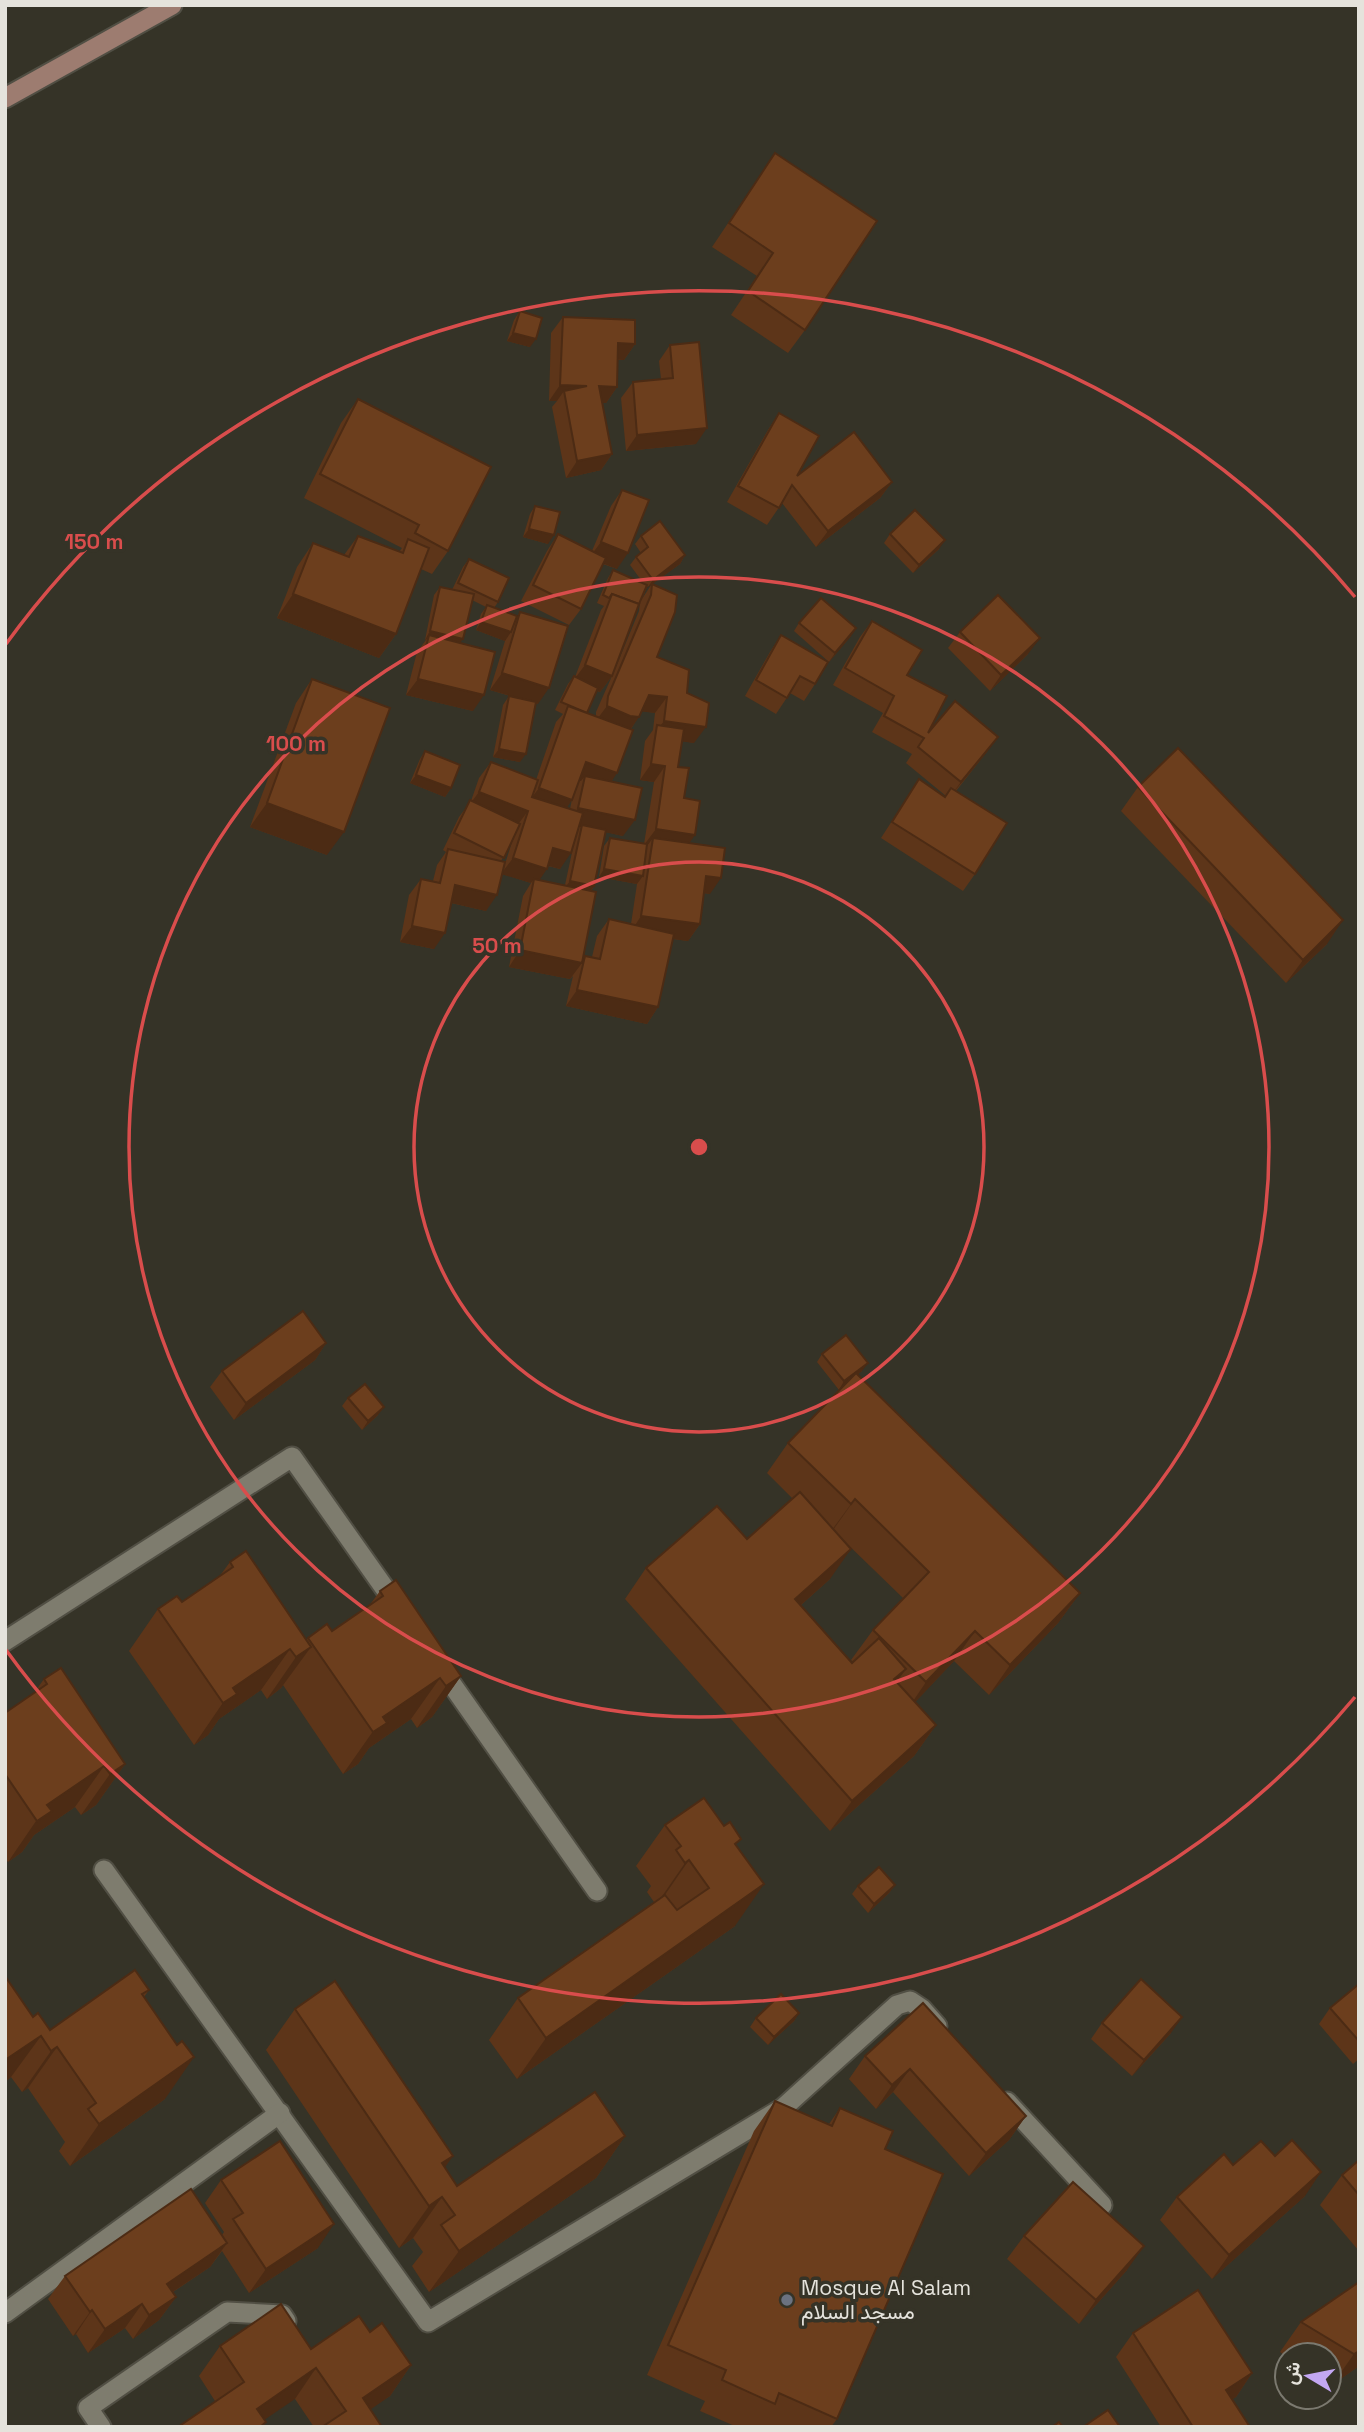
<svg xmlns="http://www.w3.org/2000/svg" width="1364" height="2432" font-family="'Space Grotesk',Vazirmatn,sans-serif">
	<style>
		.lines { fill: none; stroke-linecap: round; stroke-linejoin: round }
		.minor-casing { stroke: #514f44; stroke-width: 23 }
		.secondary-casing { stroke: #514f44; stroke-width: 23 }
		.minor { stroke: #7e7c6e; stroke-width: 19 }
		.secondary { stroke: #9d7c70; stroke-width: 19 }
		.wall { fill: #5d3519; fill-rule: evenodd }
		.shaded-wall { fill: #4c2b14 }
		.building { fill: #6c3e1d; stroke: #4c2b14; stroke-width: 2 }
		.ring { fill: none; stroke: #d94d4c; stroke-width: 3.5 }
		.worship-dot { fill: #6b7280; stroke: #353327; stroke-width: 2.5 }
		.labels { text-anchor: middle; stroke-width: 7; stroke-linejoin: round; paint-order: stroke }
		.poi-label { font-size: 21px; fill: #e5e3dc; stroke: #353327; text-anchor: start }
		.centre { fill: #d94d4c; stroke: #353327; stroke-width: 3.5 }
		.ring-label { font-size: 21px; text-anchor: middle; font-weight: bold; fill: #d94d4c; stroke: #353327; stroke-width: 7; stroke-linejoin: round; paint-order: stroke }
	</style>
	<rect width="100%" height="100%" fill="#353327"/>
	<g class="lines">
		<defs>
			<g id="minor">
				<path d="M5,1641L292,1457L400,1610"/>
				<path d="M439,1666L597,1891"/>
				<path d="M104,1870L428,2322L783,2108L897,2005L910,2001L922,2009L937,2026"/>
				<path d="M1007,2102L1102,2205"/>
				<path d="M5,2313L280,2113"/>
				<path d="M101,2427L88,2408L227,2312L282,2315L286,2321"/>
			</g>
			<path id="secondary" d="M5,98L172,5"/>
		</defs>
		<use href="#minor" class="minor-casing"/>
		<use href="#secondary" class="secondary-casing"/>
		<use href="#minor" class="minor"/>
		<use href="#secondary" class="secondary"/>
	</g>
	<g class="wall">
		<path d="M775,153L805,330L788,353L731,315L757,276L712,247Z"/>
		<path d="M520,311L530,347L507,341L514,320Z"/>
		<path d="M563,317L635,344L624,360H618L617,387L606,403H602L612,454L601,470L566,478L552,407L557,401H549L551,333Z"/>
		<path d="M670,345L696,444L626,451L621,398L633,382L661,379L659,361Z"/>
		<path d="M358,399L448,551L432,574L421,569L396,634L379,658L277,618L297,567L313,543L344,555L358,536L399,552L402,548L304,498L341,423Z"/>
		<path d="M779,413L797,476L892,482L880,498L816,547L782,503L767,525L727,502L768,430Z"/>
		<path d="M622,490L617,569L603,564L581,609L569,625L521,601L547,551L558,534L592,551L611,506Z"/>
		<path d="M535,506L548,544L523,537L530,514Z"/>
		<path d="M890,534L939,549L913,573L884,543Z"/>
		<path d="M641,536L685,555L680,564L652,584L657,657L687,693L694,743L682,741L678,767L684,798L689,843L710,894L704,893L700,924L688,941L673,939L658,1007L647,1024L566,1006L573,976L570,979L509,967L523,896L531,883L502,874L486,911L451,903L434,949L400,942L409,895L421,879L433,881L437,865L446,852L443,850L459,817L471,801L479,778L491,762L536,780L556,722L563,714L555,710L568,684L574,676L575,677L601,610L604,606L597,603L608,578L613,570L644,584L630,565L636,557L641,553L635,544ZM651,585L642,599L647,587ZM640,602L639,611L613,674ZM612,676L596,712V716L587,713L597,691L600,692ZM642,711L655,713L653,730L645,741L640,780L654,782L644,844L610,838L604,846L599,877L637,884L631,924L609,919L597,936L592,957L585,956L583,959L591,891L594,886L606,832L623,836L612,781L631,729ZM572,799L570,809L567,807ZM512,842L505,864L501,861ZM574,843L565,885L539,880L548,866L560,869Z"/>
		<path d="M469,559L498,602L494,608L517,617L520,612L538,704L535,703L520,762L493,757L503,705L509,696L520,699L490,690L505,641L476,630L481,614L486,607L472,600L460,643L473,711L406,695L417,652L426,640H425L434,595L440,587L452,590L463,567Z"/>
		<path d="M872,621L907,675L928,733L998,737L986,753L956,791L975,874L963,891L881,838L919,779L945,797L946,796L906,763L912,754L872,732L883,713L833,685L860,637Z"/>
		<path d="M799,623L851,636L829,662L794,631Z"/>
		<path d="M960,632L1028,654L990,691L948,648Z"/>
		<path d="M781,635L815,684L804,701L790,693L776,714L745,696L770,652Z"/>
		<path d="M312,679L327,855L250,827L296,703Z"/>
		<path d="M425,751L451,788L445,797L410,783L420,759Z"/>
		<path d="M1138,787L1327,944L1286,983L1121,811Z"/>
		<path d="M326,1343L315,1360L234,1420L210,1387L222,1371Z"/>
		<path d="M822,1354L862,1371L857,1375L1080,1593L1058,1623L989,1695L954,1661L915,1702L936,1725L914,1756L830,1831L625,1599L646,1568L747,1539L792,1498L767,1473L788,1443L844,1386L839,1390L817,1362ZM839,1536L903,1598L873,1630L851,1660L853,1662L852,1663L801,1605L830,1579Z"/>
		<path d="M348,1398L378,1415L362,1430L342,1406Z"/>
		<path d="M230,1562L306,1640L308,1638L332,1631L369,1606L380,1591L461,1676L432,1717L417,1728L411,1719L369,1748L358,1764L343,1774L283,1685L281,1688L267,1699L261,1690L219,1719L208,1735L194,1745L129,1651L158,1609L182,1602L219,1577Z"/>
		<path d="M44,1679L125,1764L96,1805L81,1815L75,1807L34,1835L22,1852L8,1862L5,1858V1713L34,1693Z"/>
		<path d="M665,1825L737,1846L735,1926L517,2079L489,2040L518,1998L654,1902L647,1892L651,1886L636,1866Z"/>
		<path d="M895,1885L889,1893L868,1913L852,1894L858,1886Z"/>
		<path d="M5,1976L33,2017L50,2030L149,1990L144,1997L165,2099L70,2166L59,2151L65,2142L28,2088L22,2092L11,2077L5,2082Z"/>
		<path d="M1359,1984V2059L1353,2064L1319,2024L1330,2008Z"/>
		<path d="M923,2003L1026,2116L1009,2140L969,2176L893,2092L876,2109L849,2079L865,2056Z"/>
		<path d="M295,2009L445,2168L457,2186L625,2136L596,2178L429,2292L412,2266L423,2252L413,2238L399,2248L266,2050Z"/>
		<path d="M799,2013L794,2021L768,2045L750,2027L756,2018Z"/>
		<path d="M1102,2023L1171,2033L1132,2076L1091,2039Z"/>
		<path d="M775,2101L829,2124L840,2108L885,2149L837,2419L831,2427H764L760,2425L759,2427H737L700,2411L705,2401L647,2375L754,2131Z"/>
		<path d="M1359,2160V2251L1320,2205L1342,2175Z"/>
		<path d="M1233,2165L1305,2196L1212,2279L1160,2220L1177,2197Z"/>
		<path d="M221,2180L318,2248L249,2293L222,2251L210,2267L173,2292L176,2297L159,2320L133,2339L125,2328L88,2353L76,2334L73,2336L48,2299L65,2276L222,2235L224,2232L205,2203Z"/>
		<path d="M1024,2236L1127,2270L1079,2324L1007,2259Z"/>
		<path d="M1359,2282V2366L1332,2385L1329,2383V2355H1287V2357L1280,2352L1301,2322Z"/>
		<path d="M370,2332L411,2365L390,2396L370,2409L382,2427H314L295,2399L215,2401L199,2376L220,2346L311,2349Z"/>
		<path d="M1133,2333L1252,2373L1236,2397L1232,2399L1250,2427H1161L1116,2357Z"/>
	</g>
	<g class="shaded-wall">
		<path d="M513,333L536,339L530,347L507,341Z"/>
		<path d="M618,343L635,344L624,360L607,359Z"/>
		<path d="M560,385L587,386L564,391L557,401H549Z"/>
		<path d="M599,386L617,387L606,403H587Z"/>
		<path d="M707,428L696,444L626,451L637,435Z"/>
		<path d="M612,454L601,470L566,478L577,461Z"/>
		<path d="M892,482L880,498L816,547L828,531Z"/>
		<path d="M529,529L554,535L548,544L523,537Z"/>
		<path d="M945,540L939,549L913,573L919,565Z"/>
		<path d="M601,542L628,553L617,569L589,558Z"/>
		<path d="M685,555L680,564L647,588L653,580Z"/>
		<path d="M293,594L396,634L379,658L277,618Z"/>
		<path d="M481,622L511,632L505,641L476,630Z"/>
		<path d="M856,628L851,636L829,662L835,653Z"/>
		<path d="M430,631L463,639L457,647L429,635L426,640H425Z"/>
		<path d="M1040,638L1028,654L990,691L1001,675Z"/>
		<path d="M585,665L612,676L600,692L573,681Z"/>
		<path d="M502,673L549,688L538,704L490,690Z"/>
		<path d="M418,679L484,695L473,711L406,695Z"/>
		<path d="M649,695L667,697L655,713L638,711Z"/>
		<path d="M607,706L639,717L628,733L595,722Z"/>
		<path d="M664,721L706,727L694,743L655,738V733Z"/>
		<path d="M998,737L986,753L949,798L961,782Z"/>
		<path d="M499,749L526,754L520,762L493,757Z"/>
		<path d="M586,762L617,773L606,790L585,776L581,781L574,779Z"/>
		<path d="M651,764L665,766L654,782L640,780Z"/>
		<path d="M416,775L451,788L445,797L410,783Z"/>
		<path d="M539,788L572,800L561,816L527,804Z"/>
		<path d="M479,792L528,811L516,827L467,808Z"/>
		<path d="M267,803L344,832L327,855L250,827Z"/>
		<path d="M578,808L635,820L623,836L567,824Z"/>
		<path d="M656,829L695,835L684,851L653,838L647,846L644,845Z"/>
		<path d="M553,848L571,853L560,869L542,864Z"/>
		<path d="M513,858L547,869L536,885L534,879L531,883L501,874Z"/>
		<path d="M604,869L643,876L637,884L599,877Z"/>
		<path d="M706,876L721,878L710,894L695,892Z"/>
		<path d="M570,881L594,886L588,895L564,889Z"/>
		<path d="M455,885L497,895L486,911L443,901Z"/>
		<path d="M641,916L700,924L688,941L630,933Z"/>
		<path d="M1343,920L1327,944L1286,983L1303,960Z"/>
		<path d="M412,926L445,933L434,949L400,942Z"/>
		<path d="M520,950L582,963L570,979L509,967Z"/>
		<path d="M577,990L658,1007L647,1024L566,1006Z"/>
		<path d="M326,1343L315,1360L234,1420L246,1403Z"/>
		<path d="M868,1363L862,1371L839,1390L844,1381Z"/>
		<path d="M384,1407L378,1415L362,1430L368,1421Z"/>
		<path d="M855,1499L833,1530L829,1534L851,1504Z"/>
		<path d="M851,1549L830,1579L774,1629L795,1599Z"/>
		<path d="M1080,1593L1058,1623L989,1695L1010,1665Z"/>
		<path d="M975,1631L954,1661L905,1713L926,1682Z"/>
		<path d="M311,1647L281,1688L267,1699L296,1657Z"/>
		<path d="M290,1649L261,1690L219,1719L208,1735L194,1745L233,1688Z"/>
		<path d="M906,1669L884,1699L894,1679Z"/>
		<path d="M461,1676L432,1717L417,1728L446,1686Z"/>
		<path d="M440,1678L411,1719L369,1748L358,1764L343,1774L383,1717Z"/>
		<path d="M936,1725L914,1756L830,1831L852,1801Z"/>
		<path d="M125,1764L96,1805L81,1815L110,1774Z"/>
		<path d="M104,1766L75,1807L34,1835L22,1852L8,1862L47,1805Z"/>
		<path d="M689,1860L660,1902L656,1905L685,1863Z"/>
		<path d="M764,1884L735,1926L517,2079L546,2038Z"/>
		<path d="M895,1885L889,1893L868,1913L874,1904Z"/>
		<path d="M799,2013L794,2021L768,2045L774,2037Z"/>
		<path d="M1182,2017L1171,2033L1132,2076L1144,2060Z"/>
		<path d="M41,2036L11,2077L5,2082V2060Z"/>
		<path d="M57,2047L28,2088L22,2092L51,2051Z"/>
		<path d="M194,2057L165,2099L70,2166L99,2124Z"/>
		<path d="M910,2069L893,2092L876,2109L892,2085Z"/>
		<path d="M1026,2116L1009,2140L969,2176L986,2153Z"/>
		<path d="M625,2136L596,2178L429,2292L459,2251Z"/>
		<path d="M453,2156L424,2197L442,2163Z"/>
		<path d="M1321,2172L1305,2196L1212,2279L1229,2255Z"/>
		<path d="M442,2197L413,2238L399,2248L429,2206Z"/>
		<path d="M334,2224L318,2248L249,2293L266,2269Z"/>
		<path d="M227,2243L210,2267L150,2307L167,2284Z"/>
		<path d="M1144,2246L1127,2270L1079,2324L1096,2300Z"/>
		<path d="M176,2297L159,2320L133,2339L149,2315Z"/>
		<path d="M142,2304L125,2328L88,2353L105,2329Z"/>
		<path d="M92,2310L76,2334L73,2336L90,2312Z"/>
		<path d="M1359,2351V2366L1332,2385L1354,2354Z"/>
		<path d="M411,2365L390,2396L345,2427L363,2398Z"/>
		<path d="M316,2368L295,2399L254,2427L257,2409Z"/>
		<path d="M1252,2373L1236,2397L1210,2413L1226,2390Z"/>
	</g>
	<g class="building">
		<path d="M775,153L877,221L805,330L748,291L773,253L729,223Z"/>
		<path d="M520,311L542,318L536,339L513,333Z"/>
		<path d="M563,317L635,320V344L618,343L617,387L599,386L612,454L577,461L564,391L587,386L560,385Z"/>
		<path d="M699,342L707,428L637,435L633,382L673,378L670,345Z"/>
		<path d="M358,399L491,467L448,551L415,533L419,525L320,474Z"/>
		<path d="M779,413L819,436L797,476L854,432L892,482L828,531L792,485L779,508L738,486Z"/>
		<path d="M622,490L649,500L628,553L601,542Z"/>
		<path d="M535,506L560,512L554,535L529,529Z"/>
		<path d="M915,510L945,540L919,565L890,534Z"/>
		<path d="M660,521L685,555L653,580L636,557L648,547L641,536Z"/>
		<path d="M558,534L606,558L581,609L533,585Z"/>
		<path d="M358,536L403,553L408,539L429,548L396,634L293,594L313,543L349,557Z"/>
		<path d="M469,559L509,578L498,602L458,583Z"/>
		<path d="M613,570L647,585L639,604L612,594L609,598L603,595Z"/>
		<path d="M652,584L677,595L675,612L657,657L689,670L687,693L709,703L706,727L664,721L667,697L649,695L639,717L630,716L607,706L608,696L651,595Z"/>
		<path d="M440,587L474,594L463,639L430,631Z"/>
		<path d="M612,594L639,604L612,676L585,665Z"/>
		<path d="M998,595L1040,638L1001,675L960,632Z"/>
		<path d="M821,598L856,628L835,653L799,623Z"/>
		<path d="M487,605L517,616L511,632L481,622Z"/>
		<path d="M520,612L568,626L549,688L502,673Z"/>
		<path d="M872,621L922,650L907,675L947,696L928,733L955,701L998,737L961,782L918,747L924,738L884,716L894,696L845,668Z"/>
		<path d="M429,635L495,652L484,695L418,679Z"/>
		<path d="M781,635L828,662L815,684L800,676L787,698L756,680Z"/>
		<path d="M574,676L598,688L587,713L561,702Z"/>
		<path d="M312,679L390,708L344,832L267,803Z"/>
		<path d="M509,696L536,702L526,754L499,749Z"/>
		<path d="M568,706L633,730L617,773L586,762L572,800L539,788Z"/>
		<path d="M657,725L684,729L678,767L689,768L684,798L700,801L695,835L656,829L665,766L651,764Z"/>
		<path d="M1178,748L1343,920L1303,960L1138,787Z"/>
		<path d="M425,751L460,765L451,788L416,775Z"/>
		<path d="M491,762L538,780L532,797L583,813L571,853L553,848L547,869L513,858L528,811L479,792Z"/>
		<path d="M585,776L642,788L635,820L578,808Z"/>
		<path d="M919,779L945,797L951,788L1007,823L975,874L892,822Z"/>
		<path d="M470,800L520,824L504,858L454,833Z"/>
		<path d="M582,825L606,830L594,886L570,881Z"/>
		<path d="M610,838L647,844L643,876L604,869Z"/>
		<path d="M653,838L725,848L721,878L706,876L700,924L641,916Z"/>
		<path d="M448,849L505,862L497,895L455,885L445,933L412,926L421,879L440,883Z"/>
		<path d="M534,879L596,892L582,963L520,950Z"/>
		<path d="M609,919L674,934L658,1007L577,990L585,956L600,959Z"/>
		<path d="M303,1311L326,1343L246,1403L222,1371Z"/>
		<path d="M846,1335L868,1363L844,1381L822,1354Z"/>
		<path d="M856,1373L1080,1593L1010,1665L975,1631L926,1682L873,1630L929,1572L855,1499L851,1504L788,1443Z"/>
		<path d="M365,1384L384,1407L368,1421L348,1398Z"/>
		<path d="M800,1492L851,1549L795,1599L852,1663L879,1638L906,1669L894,1679L936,1725L852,1801L646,1568L717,1506L747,1539Z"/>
		<path d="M246,1551L311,1647L296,1657L290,1649L233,1688L237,1694L223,1703L158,1609L177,1596L182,1602L233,1567L230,1562Z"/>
		<path d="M396,1580L461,1676L446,1686L440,1678L383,1717L387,1723L373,1732L308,1638L327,1624L332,1631L383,1596L380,1591Z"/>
		<path d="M61,1668L125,1764L110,1774L104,1766L47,1805L52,1811L37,1821L5,1774V1713L47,1684L44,1679Z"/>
		<path d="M704,1798L724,1826L730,1822L741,1839L735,1844L764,1884L546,2038L518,1998L665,1895L677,1910L709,1888L689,1860L685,1863L676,1850L681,1846L665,1825Z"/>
		<path d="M879,1867L895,1885L874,1904L858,1886Z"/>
		<path d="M135,1970L149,1990L142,1994L177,2045L182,2041L194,2057L99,2124L88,2109L96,2103L57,2047L51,2051L41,2036L5,2060V1976L33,2017L38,2013L50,2030Z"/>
		<path d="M1141,1979L1182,2017L1144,2060L1102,2023Z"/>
		<path d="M335,1981L453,2156L442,2163L457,2186L595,2092L625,2136L459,2251L441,2225L455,2215L442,2197L429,2206L295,2009Z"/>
		<path d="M1359,1984V2041L1330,2008Z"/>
		<path d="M781,1994L799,2013L774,2037L756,2018Z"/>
		<path d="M923,2003L1026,2116L986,2153L910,2069L892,2085L865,2056Z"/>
		<path d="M775,2101L832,2126L840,2108L893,2131L885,2149L943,2174L837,2419L779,2393L775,2404L722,2380L726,2370L668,2345Z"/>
		<path d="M1292,2140L1321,2172L1229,2255L1177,2197L1224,2154L1233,2165L1261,2141L1275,2156Z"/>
		<path d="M280,2141L334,2224L266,2269L233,2219L243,2213L221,2180Z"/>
		<path d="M1359,2160V2195L1342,2175Z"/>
		<path d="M1073,2182L1144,2246L1096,2300L1024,2236Z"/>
		<path d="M191,2189L227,2243L167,2284L176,2297L149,2315L142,2304L105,2329L92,2310L90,2312L65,2276Z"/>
		<path d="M1359,2282V2351L1354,2354L1301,2322Z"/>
		<path d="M1198,2290L1252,2373L1226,2390L1250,2427H1193L1133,2333Z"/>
		<path d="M281,2304L311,2349L359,2316L370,2332L382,2323L411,2365L363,2398L382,2427H322L346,2411L316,2368L257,2409L266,2422L260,2427H178L244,2382L220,2346Z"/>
		<path d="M1108,2410L1120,2427H1083Z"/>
		<path d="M1059,2422L1063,2427H1052Z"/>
	</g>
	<g class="ring">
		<circle cx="699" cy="1147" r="285"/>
		<circle cx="699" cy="1147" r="570"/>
		<path d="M1355 1697A856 856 0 0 1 6 1650M6 644A856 856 0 0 1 1355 597"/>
	</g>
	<circle class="worship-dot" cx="787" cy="2300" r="7"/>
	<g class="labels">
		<g class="poi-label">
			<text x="801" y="2295">Mosque Al Salam<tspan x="801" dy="24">مسجد السلام</tspan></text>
		</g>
	</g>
	<circle cx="699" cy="1147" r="10" class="centre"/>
	<g class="ring-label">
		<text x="94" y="549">150 m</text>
		<text x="296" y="751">100 m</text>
		<text x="497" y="953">50 m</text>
	</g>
	<rect width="1364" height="2432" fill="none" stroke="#e5e3dc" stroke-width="14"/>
	<g transform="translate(1308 2376) rotate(280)"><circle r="33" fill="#353327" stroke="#7b796f" stroke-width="2"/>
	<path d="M0-5L12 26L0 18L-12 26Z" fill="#c3a7f2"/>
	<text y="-10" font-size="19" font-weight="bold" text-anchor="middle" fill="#e5e3dc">ش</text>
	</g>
</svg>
